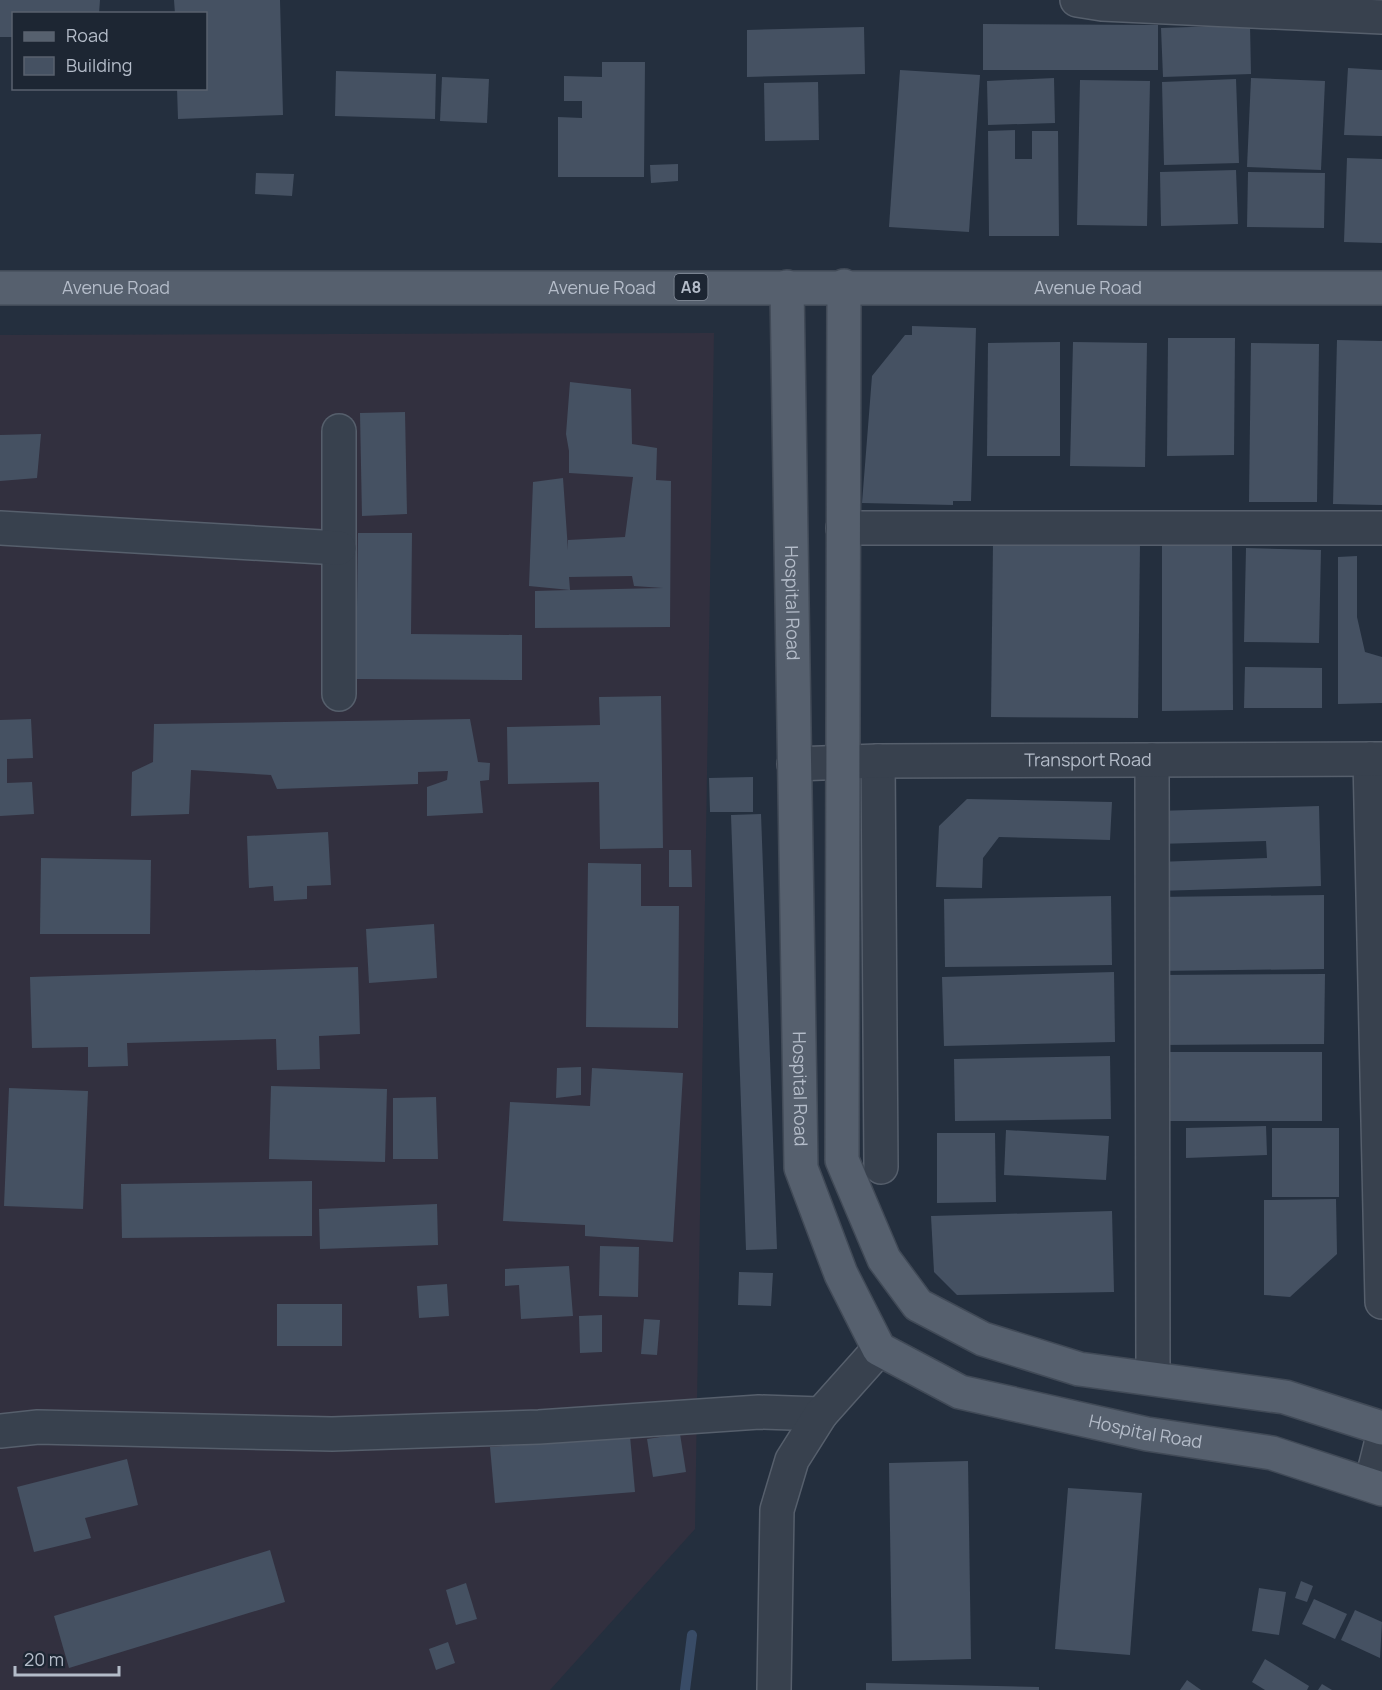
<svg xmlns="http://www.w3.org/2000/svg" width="1382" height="1690" font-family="Manrope,sans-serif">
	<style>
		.medical { fill: #32303f }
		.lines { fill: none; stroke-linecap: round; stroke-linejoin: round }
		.stream { stroke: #394c67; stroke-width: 10 }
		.building { fill: #455162; fill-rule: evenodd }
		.minor-casing { stroke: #565f6c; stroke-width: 36 }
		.major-casing { stroke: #414a57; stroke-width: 36 }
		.minor { stroke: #38414e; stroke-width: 33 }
		.major { stroke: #56606e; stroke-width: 33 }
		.labels { text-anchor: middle; stroke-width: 5; stroke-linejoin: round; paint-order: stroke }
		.shield { fill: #1d2633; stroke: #878f9c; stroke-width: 1.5 }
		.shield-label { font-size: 16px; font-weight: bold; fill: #b4bcc9 }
		.street-label { font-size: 18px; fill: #b4bcc9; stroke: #1d2633 }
	</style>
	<rect width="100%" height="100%" fill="#242f3e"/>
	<path class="medical" d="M714,333L695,1529L550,1690H0V335Z"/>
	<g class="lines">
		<path class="stream" d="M685,1690L692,1635"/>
	</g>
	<g class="building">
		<path d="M0,0H100L99,14H14V37H0Z"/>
		<path d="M174,0H280L283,115L178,119L177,88H206V14H175Z"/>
		<path d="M983,24L1158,25V70H983Z"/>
		<path d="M1250,25L1251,74L1163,77L1161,28Z"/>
		<path d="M864,27L865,74L747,77V30Z"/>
		<path d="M602,62H645L644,177H558V117L582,118V101H564V76L602,77Z"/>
		<path d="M1348,68L1382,70V136L1344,135Z"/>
		<path d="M900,70L980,75L969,232L889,227Z"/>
		<path d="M336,71L436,74L435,119L335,116Z"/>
		<path d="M442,77L489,79L487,123L440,121Z"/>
		<path d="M1054,78L1055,123L988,125L987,81Z"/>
		<path d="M1251,78L1325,81L1321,170L1247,167Z"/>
		<path d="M1236,79L1239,163L1164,165L1162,82Z"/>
		<path d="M1080,80L1150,81L1147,226L1077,225Z"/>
		<path d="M818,82L819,140L765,141L764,83Z"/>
		<path d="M1015,130V159H1032V131H1058L1059,236H989L988,131Z"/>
		<path d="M1347,158L1382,159V243L1344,242Z"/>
		<path d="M678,164V181L651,183L650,165Z"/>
		<path d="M1236,170L1238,224L1161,226L1160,172Z"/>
		<path d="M1248,172L1325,173L1324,228L1247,227Z"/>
		<path d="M256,173L294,174L292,196L255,194Z"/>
		<path d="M912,326L976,328L971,501H953V505L862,503L872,376L905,335H912Z"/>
		<path d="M1168,338H1235L1234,455L1167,456Z"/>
		<path d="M1337,340L1382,341V505L1333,504Z"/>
		<path d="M1060,342V456H987L988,343Z"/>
		<path d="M1073,342L1147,343L1145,467L1070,466Z"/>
		<path d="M1251,343L1319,344L1317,502H1249Z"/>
		<path d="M570,382L631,389L632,444L657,448L656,480L671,481L670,627L535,628V591L570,590L529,586L533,482L563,478L568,550V540L625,537L633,477L569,473V451L566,434ZM632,576L634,586L663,588L570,590L569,577Z"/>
		<path d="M405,412L407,514L362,516L360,413Z"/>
		<path d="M41,434L37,478L0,481V435Z"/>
		<path d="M358,533H412L411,634L522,635V680L356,679Z"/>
		<path d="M993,542L1140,543L1138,718L991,717Z"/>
		<path d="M1232,545L1233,710L1162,711V546Z"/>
		<path d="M1246,548L1321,550L1319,643L1244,642Z"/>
		<path d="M1357,556V617L1365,652L1382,657V703L1338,704V557Z"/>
		<path d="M1245,667L1322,668V708H1244Z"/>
		<path d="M661,696L663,848L600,849L599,782L508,784L507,727L600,725L599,697Z"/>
		<path d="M31,719L33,758L7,759V783L32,782L34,814L0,816V720Z"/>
		<path d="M470,719L478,762L490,763L489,780L480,781L483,813L427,816V787L447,780L448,771L418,772V784L277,789L271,775L191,770L189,814L131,816L132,772L153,762L154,724Z"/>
		<path d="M753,777V812H710L709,778Z"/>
		<path d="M967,799L1112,802L1110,840L999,837L983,858L982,888L936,887L939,826Z"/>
		<path d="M1319,806L1321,886L1157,891V862L1267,858L1266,841L1157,844V811Z"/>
		<path d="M761,814L777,1249L746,1250L731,815Z"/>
		<path d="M328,832L331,885L307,886V899L274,901L273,886L249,888L247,836Z"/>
		<path d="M669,850H691L692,887H669Z"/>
		<path d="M41,858L151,860L150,934H40Z"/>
		<path d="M588,863L641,864V906H679L678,1028L586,1027Z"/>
		<path d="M1324,895V969L1157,971V897Z"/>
		<path d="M1111,896L1112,965L945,967L944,899Z"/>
		<path d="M434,924L437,978L369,983L366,929Z"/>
		<path d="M358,967L360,1034L319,1036L320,1069L277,1070L276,1039L127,1043L128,1066L88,1067V1047L32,1048L30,977Z"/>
		<path d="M1114,972L1115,1042L944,1046L942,977Z"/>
		<path d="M1325,974L1324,1044L1159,1045L1160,975Z"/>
		<rect x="1160" y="1052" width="162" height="69"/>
		<path d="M1110,1056L1111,1119L955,1121L954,1059Z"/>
		<path d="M581,1067V1095L556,1098L557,1068Z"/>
		<path d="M592,1068L683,1073L673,1242L585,1236V1225L503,1221L510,1102L590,1106Z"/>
		<path d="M271,1086L387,1089L385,1162L269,1159Z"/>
		<path d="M9,1088L88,1091L83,1209L4,1206Z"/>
		<path d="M436,1097L438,1159H393V1098Z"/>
		<path d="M1266,1126L1267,1155L1186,1158V1128Z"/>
		<rect x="1272" y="1128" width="67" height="69"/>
		<path d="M1006,1130L1109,1136L1106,1180L1004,1175Z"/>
		<path d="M937,1133H995L996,1202L937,1203Z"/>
		<path d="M312,1181V1236L122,1238L121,1184Z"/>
		<path d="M1336,1199L1337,1254L1290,1297L1264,1295V1200Z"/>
		<path d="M437,1204L438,1245L320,1249L319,1209Z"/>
		<path d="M1112,1211L1114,1292L957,1295L934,1272L931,1216Z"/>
		<path d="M600,1246L639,1247L638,1297L599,1296Z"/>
		<path d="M569,1266L573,1316L521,1319L519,1285L505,1286V1269Z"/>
		<path d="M739,1272L773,1273L771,1306L738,1305Z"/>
		<path d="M447,1284L449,1316L419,1318L417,1286Z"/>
		<rect x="277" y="1304" width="65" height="42"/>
		<path d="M602,1315V1352L580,1353L579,1316Z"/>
		<path d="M644,1319L660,1320L657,1355L641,1354Z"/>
		<path d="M680,1434L686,1472L653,1477L647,1439Z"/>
		<path d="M630,1436L635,1492L495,1503L490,1447Z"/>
		<path d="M127,1459L138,1505L85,1518L91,1538L34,1552L17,1487Z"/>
		<path d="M968,1461L971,1659L892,1661L889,1463Z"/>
		<path d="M1068,1488L1142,1493L1130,1655L1055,1649Z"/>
		<path d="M270,1550L285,1602L69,1668L54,1616Z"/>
		<path d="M1301,1581L1313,1586L1307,1602L1295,1598Z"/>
		<path d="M466,1583L477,1619L456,1625L446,1590Z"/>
		<path d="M1259,1588L1286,1592L1279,1635L1252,1631Z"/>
		<path d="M1314,1599L1347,1614L1335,1639L1302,1624Z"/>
		<path d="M1355,1610L1382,1622L1380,1658L1341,1640Z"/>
		<path d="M448,1642L455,1663L436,1670L429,1649Z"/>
		<path d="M1265,1659L1309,1686L1307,1690H1265L1252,1682Z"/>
		<path d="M1187,1680L1201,1690H1180Z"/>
		<path d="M866,1683L1039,1687V1690H866Z"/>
		<path d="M1322,1684L1332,1690H1318Z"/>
	</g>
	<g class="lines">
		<defs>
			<g id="minor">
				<path d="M1077,0L1102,4L1382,17"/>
				<path d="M339,431V694"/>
				<path d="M0,528L339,548"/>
				<path d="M843,528H1382"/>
				<path d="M1370,759L1382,1302"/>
				<path d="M1152,760L1153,1378"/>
				<path d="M878,761L881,1167"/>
				<path id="s1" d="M794,764L878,761L1382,759"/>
				<path d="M0,1431L38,1427L332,1434L539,1427L759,1412L821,1414"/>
				<path d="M1371,1484L1382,1440"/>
				<path d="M774,1690L777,1510L792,1460L821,1414L879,1349"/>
			</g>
			<g id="major">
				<path d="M844,286L842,1160L884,1259L918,1305L983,1339L1079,1369L1285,1397L1382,1428"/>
				<path id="s2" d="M787,287L801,1168L841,1274L879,1349L960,1392L1147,1434L1272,1453L1382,1489"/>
				<path id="s3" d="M0,288H1382"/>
			</g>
		</defs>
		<use href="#minor" class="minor-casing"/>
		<use href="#major" class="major-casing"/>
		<use href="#minor" class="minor"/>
		<use href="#major" class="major"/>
	</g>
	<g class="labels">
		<rect class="shield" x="674.5" y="274" width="33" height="26" rx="4.5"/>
		<g class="shield-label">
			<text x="691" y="293">A8</text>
		</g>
		<g class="street-label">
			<text dy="6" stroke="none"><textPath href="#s3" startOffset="602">Avenue Road</textPath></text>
			<text dy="6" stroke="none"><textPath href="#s3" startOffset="1088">Avenue Road</textPath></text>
			<text dy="6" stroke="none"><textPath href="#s3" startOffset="116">Avenue Road</textPath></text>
			<text dy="6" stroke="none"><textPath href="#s2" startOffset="316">Hospital Road</textPath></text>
			<text dy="6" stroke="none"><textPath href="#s1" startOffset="294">Transport Road</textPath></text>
			<text dy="6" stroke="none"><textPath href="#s2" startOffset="802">Hospital Road</textPath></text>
			<text dy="6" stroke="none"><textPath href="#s2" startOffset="1360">Hospital Road</textPath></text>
		</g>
	</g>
	<rect x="12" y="12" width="195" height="78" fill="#1d2633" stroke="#59626f" stroke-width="1.5"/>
	<rect x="24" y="32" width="30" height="9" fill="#56606e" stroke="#59626f" stroke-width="1.5"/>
	<text x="66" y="42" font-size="18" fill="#b4bcc9">Road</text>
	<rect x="24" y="57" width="30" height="18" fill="#455162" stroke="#59626f" stroke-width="1.5"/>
	<text x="66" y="72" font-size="18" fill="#b4bcc9">Building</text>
	<path d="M15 1666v9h104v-9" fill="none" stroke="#b4bcc9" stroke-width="3"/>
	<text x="24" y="1666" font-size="18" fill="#b4bcc9" stroke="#1d2633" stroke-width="4.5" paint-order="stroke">20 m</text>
</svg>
